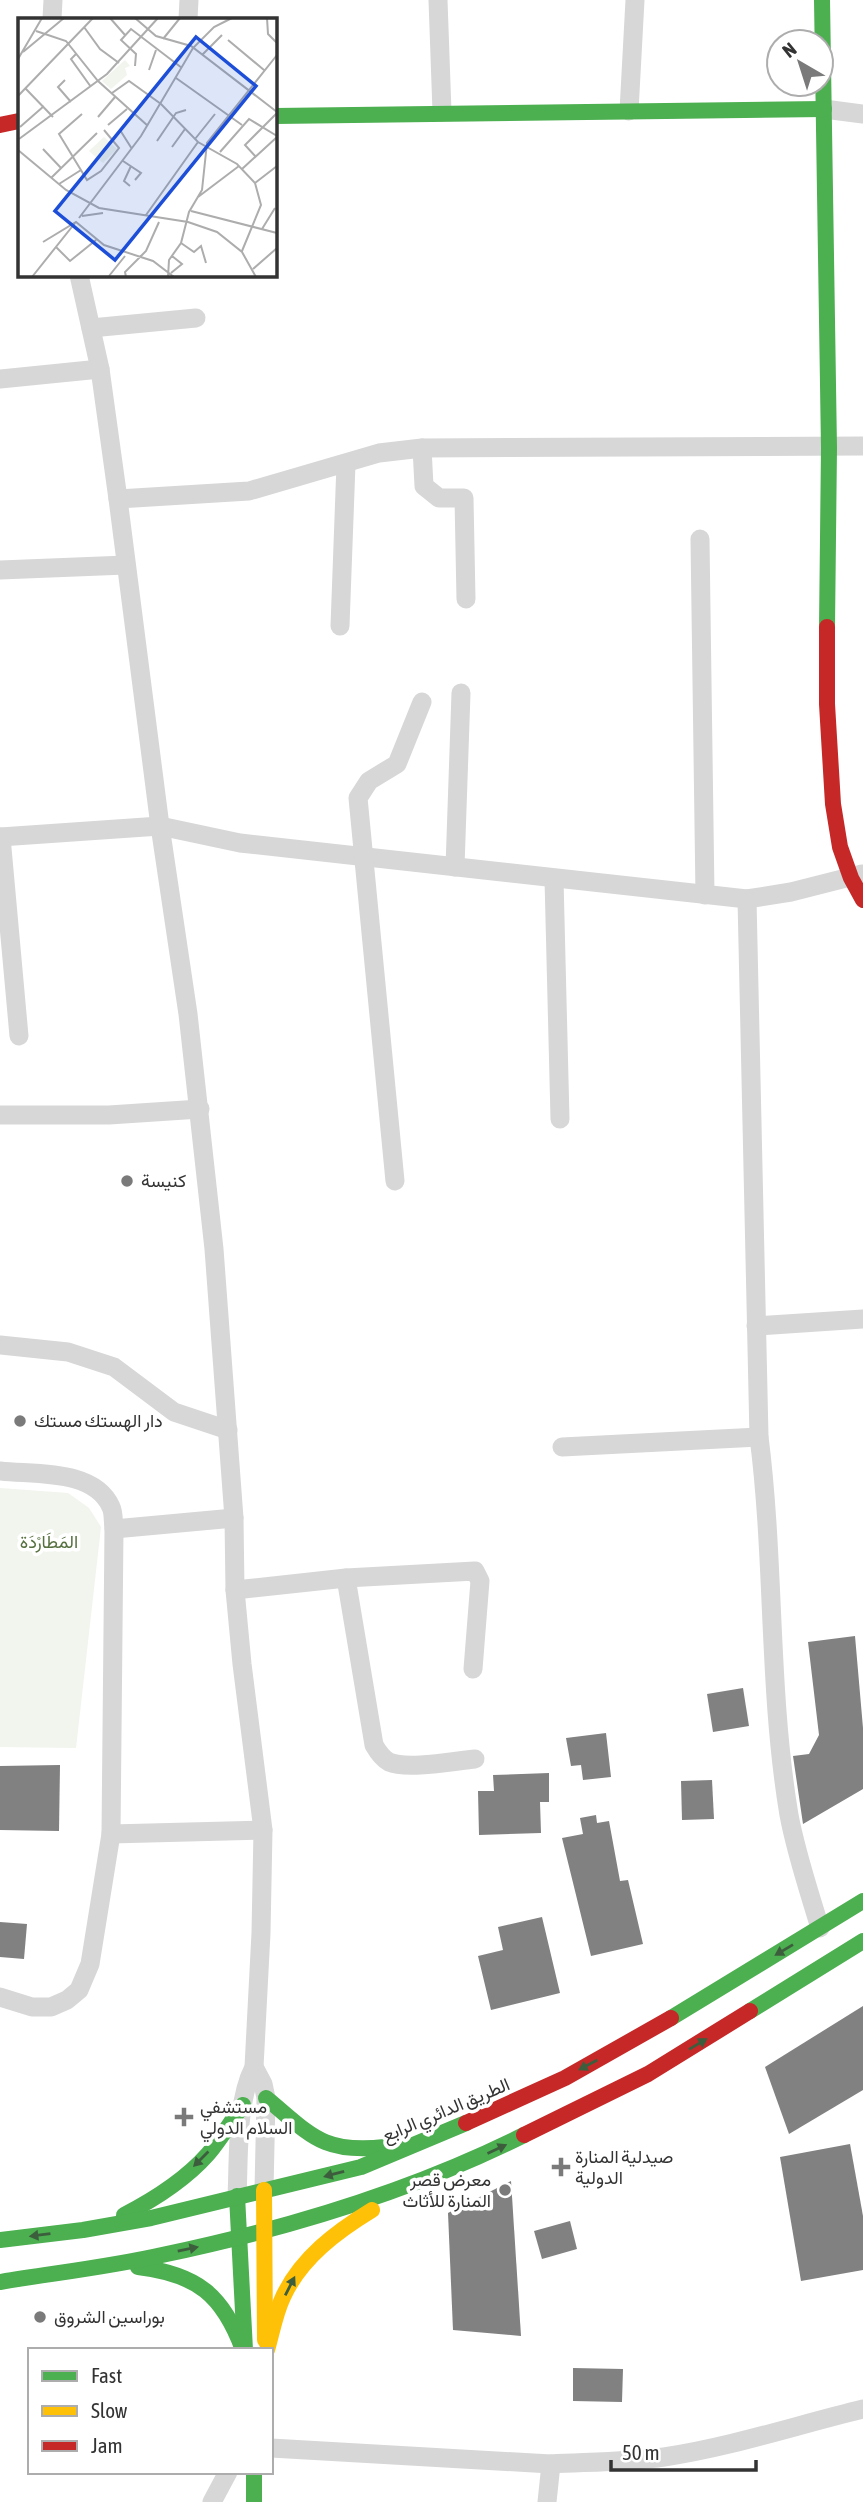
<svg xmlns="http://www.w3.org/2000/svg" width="863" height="2502" font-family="'Asap Condensed',Vazirmatn,sans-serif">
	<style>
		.green { fill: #f1f5ed }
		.building { fill: #818181 }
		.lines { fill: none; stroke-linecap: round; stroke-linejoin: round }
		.street { stroke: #d7d7d7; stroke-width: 19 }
		.fast { stroke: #4caf50; stroke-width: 16 }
		.slow { stroke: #ffc107; stroke-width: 16 }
		.jam { stroke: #c62828; stroke-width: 16 }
		.oneway { fill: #3c5e3d }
		.poi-dot { fill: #7a7a7a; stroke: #fff; stroke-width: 2.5 }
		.labels { text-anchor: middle; stroke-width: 7; stroke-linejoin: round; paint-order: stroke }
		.poi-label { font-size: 18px; fill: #333; stroke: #fff; text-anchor: start }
		.park-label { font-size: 18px; fill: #56703f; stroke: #fff }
		.street-label { font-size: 18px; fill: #333; stroke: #fff }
		.inset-road { fill: none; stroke: #adadad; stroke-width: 2 }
		.view { fill: #1d4ed8; fill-opacity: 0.15; stroke: #1d4ed8; stroke-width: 3.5 }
		.inset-edge { fill: none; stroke: #333; stroke-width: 3.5 }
	</style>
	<rect width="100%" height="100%" fill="#fff"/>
	<path class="green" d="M0,1488L68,1493L89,1508L101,1527L76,1748L0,1747Z"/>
	<g class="building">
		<path d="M855,1636L863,1728V1789L803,1824L793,1756L809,1754L819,1735L808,1642Z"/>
		<path d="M743,1688L749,1726L713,1732L707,1694Z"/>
		<path d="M606,1733L611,1777L583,1780L581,1765L571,1766L566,1738Z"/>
		<path d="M60,1765L59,1831L0,1830V1766Z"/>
		<path d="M549,1773V1802H540L541,1833L479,1835L478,1791H494L493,1775Z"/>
		<path d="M712,1780L714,1819L682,1820L681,1781Z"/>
		<path d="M596,1815L597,1823L609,1821L620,1881L628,1880L643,1944L591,1956L562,1838L583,1834L580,1818Z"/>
		<path d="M542,1917L560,1993L491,2010L478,1956L503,1950L498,1927Z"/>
		<path d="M0,1922L27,1924L24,1959L0,1957Z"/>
		<path d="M863,2006V2090L789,2134L765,2067Z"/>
		<path d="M850,2144L863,2216V2270L801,2281L780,2157Z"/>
		<path d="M511,2181L521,2336L453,2330L448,2213Z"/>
		<path d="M570,2221L577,2249L542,2259L534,2231Z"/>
		<path d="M573,2368L623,2369L622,2402L573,2401Z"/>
	</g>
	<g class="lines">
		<g class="street">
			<path d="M438,0L442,112"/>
			<path d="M52,19L53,0"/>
			<path d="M188,19L189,0"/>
			<path d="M824,109L863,114"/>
			<path d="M629,111L635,0"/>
			<path d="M79,275L100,369L118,499L160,826L188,1014L214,1249L234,1518L235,1590L242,1664L263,1830L261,1933L254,2067C236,2102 239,2157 237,2196"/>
			<path d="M91,328L196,318"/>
			<path d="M0,379L100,369"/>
			<path d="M422,448L424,486L439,498H464L466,599"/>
			<path d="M118,499L249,491L379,453L422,448L863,446"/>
			<path d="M700,539L705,895"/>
			<path d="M0,570L126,565"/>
			<path d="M340,626L346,464"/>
			<path d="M0,837L160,826L240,843L747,899L791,892L862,874"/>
			<path d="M1,837L19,1036"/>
			<path d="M455,867L461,693"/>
			<path d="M554,879L560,1119"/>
			<path d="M747,899L759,1437C775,1562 768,1690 789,1815C796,1853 809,1891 820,1928"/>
			<path d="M0,1115H109L200,1109"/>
			<path d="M395,1181L358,798L369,781L397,764L422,702"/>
			<path d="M756,1326L863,1319"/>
			<path d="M0,1345L68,1352L114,1367L174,1412L228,1430"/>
			<path d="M562,1447L759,1437"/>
			<path d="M0,1471C36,1475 94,1469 111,1507C114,1513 113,1523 114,1529L111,1834L90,1964L79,1990L67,2000L51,2007H32L0,1997"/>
			<path d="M114,1529L234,1518"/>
			<path d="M346,1578L374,1745C378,1752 382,1758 389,1762C407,1770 454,1761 475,1759"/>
			<path d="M235,1590L346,1578L475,1571L480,1581L473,1669"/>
			<path d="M111,1834L263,1830"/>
			<path d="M254,2067L263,2084L266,2098L264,2190"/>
			<path d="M271,2448L551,2464C588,2462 627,2462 664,2457C731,2447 797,2425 863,2409"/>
			<path d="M212,2502L228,2472"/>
			<path d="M547,2502L551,2464"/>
		</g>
		<g class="fast">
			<path d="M822,0L829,448L827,627"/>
			<path d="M275,116L824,109"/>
			<path d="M750,2011L863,1941"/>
			<path d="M671,2018L863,1901"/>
			<path d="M266,2098C311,2135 322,2154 385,2147"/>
			<path d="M237,2196L245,2350"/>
			<path d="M124,2215C155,2199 185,2180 208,2154C221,2139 231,2121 243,2105"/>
			<path d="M0,2240L83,2230L151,2218L361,2167L466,2123"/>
			<path d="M138,2267C197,2274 223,2295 243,2350"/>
			<path d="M0,2282C54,2273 109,2267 162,2255C286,2229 410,2192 524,2135"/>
			<path d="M254,2472V2502"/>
		</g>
		<g class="slow">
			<path d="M264,2190L265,2340"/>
			<path d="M267,2350C272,2333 275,2314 283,2297C301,2258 336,2232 372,2210"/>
		</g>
		<g class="jam">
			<path d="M0,125L19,121"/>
			<path d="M827,627V704L833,804L840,847L851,878L863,900"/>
			<path d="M466,2123L565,2078L671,2018"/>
			<path d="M524,2135L648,2074L750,2011"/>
		</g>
	</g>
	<defs><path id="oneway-solid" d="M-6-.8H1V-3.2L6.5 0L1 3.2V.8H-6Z" transform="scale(1.75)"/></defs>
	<g class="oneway">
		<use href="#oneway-solid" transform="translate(784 1950) rotate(149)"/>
		<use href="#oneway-solid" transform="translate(698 2044) rotate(-31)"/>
		<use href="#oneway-solid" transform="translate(588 2065) rotate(152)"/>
		<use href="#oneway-solid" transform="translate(497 2149) rotate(-25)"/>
		<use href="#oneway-solid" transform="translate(201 2159) rotate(135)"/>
		<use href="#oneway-solid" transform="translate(334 2174) rotate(165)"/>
		<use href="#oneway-solid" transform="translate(40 2235) rotate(173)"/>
		<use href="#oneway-solid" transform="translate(188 2249) rotate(-12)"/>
		<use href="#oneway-solid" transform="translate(290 2286) rotate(-63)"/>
	</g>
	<g class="poi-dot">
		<circle cx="127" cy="1181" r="7"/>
		<circle cx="20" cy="1421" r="7"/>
		<path d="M180.5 2106.5h7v7h7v7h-7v7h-7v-7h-7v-7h7z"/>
		<path d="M557.5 2156.5h7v7h7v7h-7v7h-7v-7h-7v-7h7z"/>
		<circle cx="505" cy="2190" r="7"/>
		<circle cx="40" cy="2317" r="7"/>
	</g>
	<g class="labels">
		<g class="poi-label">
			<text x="141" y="1187">كنيسة</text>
			<text x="34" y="1427">دار الهستك مستك</text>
			<text x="200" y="2113">مستشفي<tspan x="200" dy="21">السلام الدولي</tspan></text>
			<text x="575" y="2163">صيدلية المنارة<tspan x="575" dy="21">الدولية</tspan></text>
			<text x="491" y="2186" text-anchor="end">معرض قصر<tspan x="491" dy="21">المنارة للأثاث</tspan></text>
			<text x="54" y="2323">بوراسين الشروق</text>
		</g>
		<g class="park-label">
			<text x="49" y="1548">المَطَارْدَة</text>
		</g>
		<g class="street-label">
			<text transform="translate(446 2110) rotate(-23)" y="6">الطريق الدائري الرابع</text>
		</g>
	</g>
	<g transform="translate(18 18)">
		<rect width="259" height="259" fill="#fff"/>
		<path d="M107,42L112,48L107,50L109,57L93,71L84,63ZM86,119L99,131L85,145L71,133Z" fill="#f1f5ed"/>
		<path class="inset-road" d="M92,0L107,17M117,0L138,18L173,28L259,94M249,0L250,16L259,25M66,9L82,31L101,45M18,13L48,23L80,63L130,108M145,21L162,0M210,22L246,52M5,34L46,0M58,36L53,41L73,69M184,37L204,17M0,41L24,0M117,48L118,36L103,22L113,11L164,50M131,52L138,32M158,60L224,107M47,62L40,69L53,84M8,71L35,99M94,75L111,63L143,86L180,124L219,146L237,165L243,187L224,233M0,78L75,0M64,96L41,116L69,162L83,153L101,130L86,112M80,99L97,79M90,107L109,91M2,109L26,88M102,112L114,131M1,121L89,56L140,0M177,121L197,96M139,123L158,95L168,92M154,129L167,111M25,131L43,150M0,132L48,172L81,190L170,204L199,214L224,234L238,259M202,134L231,101L259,118M238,139L227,127L259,95M105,143L123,155L117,162M224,151L259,119M33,160L79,115M237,165L259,148M41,166L63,152M112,168L106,163L113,148M180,179L221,148M173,193L259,215M128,197L180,124M64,198L85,195M61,200L123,118L175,30L196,9L214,0M244,211L257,190M25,224L58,204L86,227L135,243L156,259M163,225L176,234L183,228L188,245M38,229L52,243L78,222M235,251L259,230M153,255L164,246L154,238M91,258L107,238M14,259L57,205M108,259L107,254L128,233L141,204M150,259L151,242L163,225L171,194L184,172L189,125L259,37"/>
		<path class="view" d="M178,19L238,68L97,242L37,193Z"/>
		<rect width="259" height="259" class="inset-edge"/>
	</g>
	<rect x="28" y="2348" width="245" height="126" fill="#ffffff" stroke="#adadad" stroke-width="2"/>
	<rect x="42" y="2371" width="35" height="10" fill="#4caf50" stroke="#adadad" stroke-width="2"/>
	<text x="91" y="2383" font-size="21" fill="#333333">Fast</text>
	<rect x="42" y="2406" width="35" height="10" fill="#ffc107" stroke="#adadad" stroke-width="2"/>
	<text x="91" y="2418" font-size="21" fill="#333333">Slow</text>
	<rect x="42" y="2441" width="35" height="10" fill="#c62828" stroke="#adadad" stroke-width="2"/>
	<text x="91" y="2453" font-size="21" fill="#333333">Jam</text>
	<g transform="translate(800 63) rotate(321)"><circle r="33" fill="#ffffff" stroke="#adadad" stroke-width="2"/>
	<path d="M0-5L12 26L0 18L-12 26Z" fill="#7a7a7a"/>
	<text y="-10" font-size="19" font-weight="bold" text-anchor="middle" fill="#333333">N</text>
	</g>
	<path d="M611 2460v10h145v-10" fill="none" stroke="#333333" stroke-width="3.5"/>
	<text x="622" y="2460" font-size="21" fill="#333333" stroke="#ffffff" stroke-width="5" paint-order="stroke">50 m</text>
</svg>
